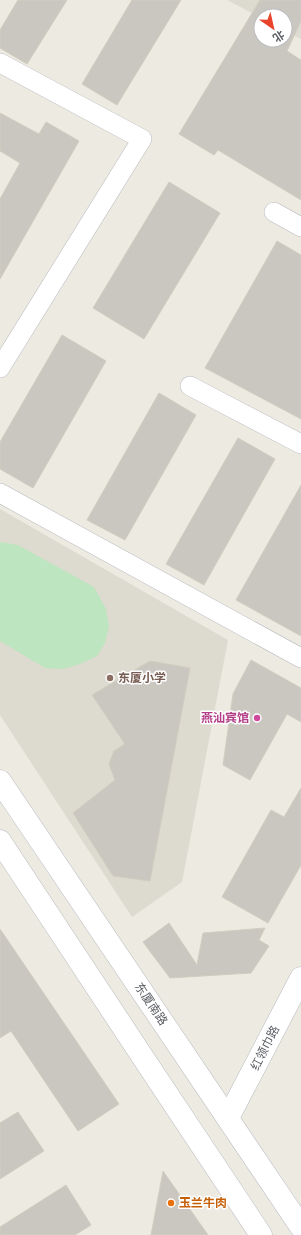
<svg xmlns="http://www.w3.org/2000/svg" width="301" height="1235" font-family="'Archivo Narrow','Noto Sans SC',sans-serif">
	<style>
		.education { fill: #dddacf }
		.green { fill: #bde5bf }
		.building { fill: #cac7c0; stroke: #d1cdbf; fill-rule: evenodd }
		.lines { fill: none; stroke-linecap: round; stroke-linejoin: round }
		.street-casing { stroke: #b7b9be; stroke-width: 20 }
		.secondary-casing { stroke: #b7bac0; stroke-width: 23 }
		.street { stroke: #fff; stroke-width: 19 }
		.secondary { stroke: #fff; stroke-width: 22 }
		.education-dot { fill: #8d6e63; stroke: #fff; stroke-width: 1.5 }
		.hotel-dot { fill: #d1479c; stroke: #fff; stroke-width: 1.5 }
		.food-dot { fill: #e8710a; stroke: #fff; stroke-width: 1.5 }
		.labels { text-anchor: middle; stroke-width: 3; stroke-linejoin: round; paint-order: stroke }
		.education-label { font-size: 12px; font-weight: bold; fill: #785e54; stroke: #fff; text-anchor: start }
		.hotel-label { font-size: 12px; font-weight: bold; fill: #b23c85; stroke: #fff; text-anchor: end }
		.street-label { font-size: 12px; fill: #5a5d62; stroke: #fff }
		.food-label { font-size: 12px; font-weight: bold; fill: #c56008; stroke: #fff; text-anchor: start }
	</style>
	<rect width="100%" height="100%" fill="#edebe1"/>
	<g class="education">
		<path d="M227,0H301V39L285,31V16H261V18Z"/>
		<path d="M0,509L228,640L182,882L132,917L0,715Z"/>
	</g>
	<path class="green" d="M0,542L18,545L94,587L106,609L109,627L105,643L97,656L80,664L63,669L45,668L0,641Z"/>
	<g class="building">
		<path d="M18,0H67L27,64L0,48V30Z"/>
		<path d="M132,0H181L117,105L82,84Z"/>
		<path d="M260,0H301V21L287,51L301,60V200L218,150L214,155L179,134ZM261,16H285V40H261Z"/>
		<path d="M0,113L39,134L46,122L79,141L0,279V199L20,163L0,151Z"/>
		<path d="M169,182L220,213L144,339L93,308Z"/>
		<path d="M277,241L301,255V419L205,368Z"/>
		<path d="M62,335L106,361L33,488L0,469V442Z"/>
		<path d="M159,393L196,415L125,540L87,520Z"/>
		<path d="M238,438L275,459L204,585L166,564Z"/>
		<path d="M301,485V636L236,600Z"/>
		<path d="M251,660L301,688V722L287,714L250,780L223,765L233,694Z"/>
		<path d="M150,661L190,668L150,881L113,876L73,813L115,780L109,764L114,751L125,744L92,695Z"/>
		<path d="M301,788V865L268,923L222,897L271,810L284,817Z"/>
		<path d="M169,923L197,965L203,933L265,928L259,940L269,946L251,973L170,978L143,942Z"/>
		<path d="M0,929L119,1104L78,1131L11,1031L0,1038Z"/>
		<path d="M18,1112L44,1151L0,1179V1123Z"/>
		<path d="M163,1171L208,1235H151Z"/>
		<path d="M66,1185L91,1225L75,1235H0V1227Z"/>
	</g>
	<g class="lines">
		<defs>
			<g id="street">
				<path d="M0,63L142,139L0,368"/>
				<path d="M274,212L301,227"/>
				<path d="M190,386L301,444"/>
				<path d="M0,493L301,658"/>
			</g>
			<g id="secondary">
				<path d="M0,781L301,1227"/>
				<path d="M0,841L140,1053L261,1235"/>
				<path d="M228,1118L301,978"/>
			</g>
		</defs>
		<use href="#street" class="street-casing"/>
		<use href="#secondary" class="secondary-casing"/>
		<use href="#street" class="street"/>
		<use href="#secondary" class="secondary"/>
	</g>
	<circle class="education-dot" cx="110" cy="678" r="4"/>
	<circle class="hotel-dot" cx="257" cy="718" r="4"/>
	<circle class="food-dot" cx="171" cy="1203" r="4"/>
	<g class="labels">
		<g class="education-label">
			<text x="118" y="682">东厦小学</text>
		</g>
		<g class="hotel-label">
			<text x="249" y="722">燕汕宾馆</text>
		</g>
		<g class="street-label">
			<text transform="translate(151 1004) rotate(56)" y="4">东厦南路</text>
			<text transform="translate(265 1048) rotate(-63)" y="4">红领巾路</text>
		</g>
		<g class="food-label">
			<text x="179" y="1207">玉兰牛肉</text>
		</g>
	</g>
	<g transform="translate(273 28) rotate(146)"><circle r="19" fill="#ffffff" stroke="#bdbec0"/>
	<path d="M0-3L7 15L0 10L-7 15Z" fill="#e9442b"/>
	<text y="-6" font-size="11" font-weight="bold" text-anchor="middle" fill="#5a5d62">北</text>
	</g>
</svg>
